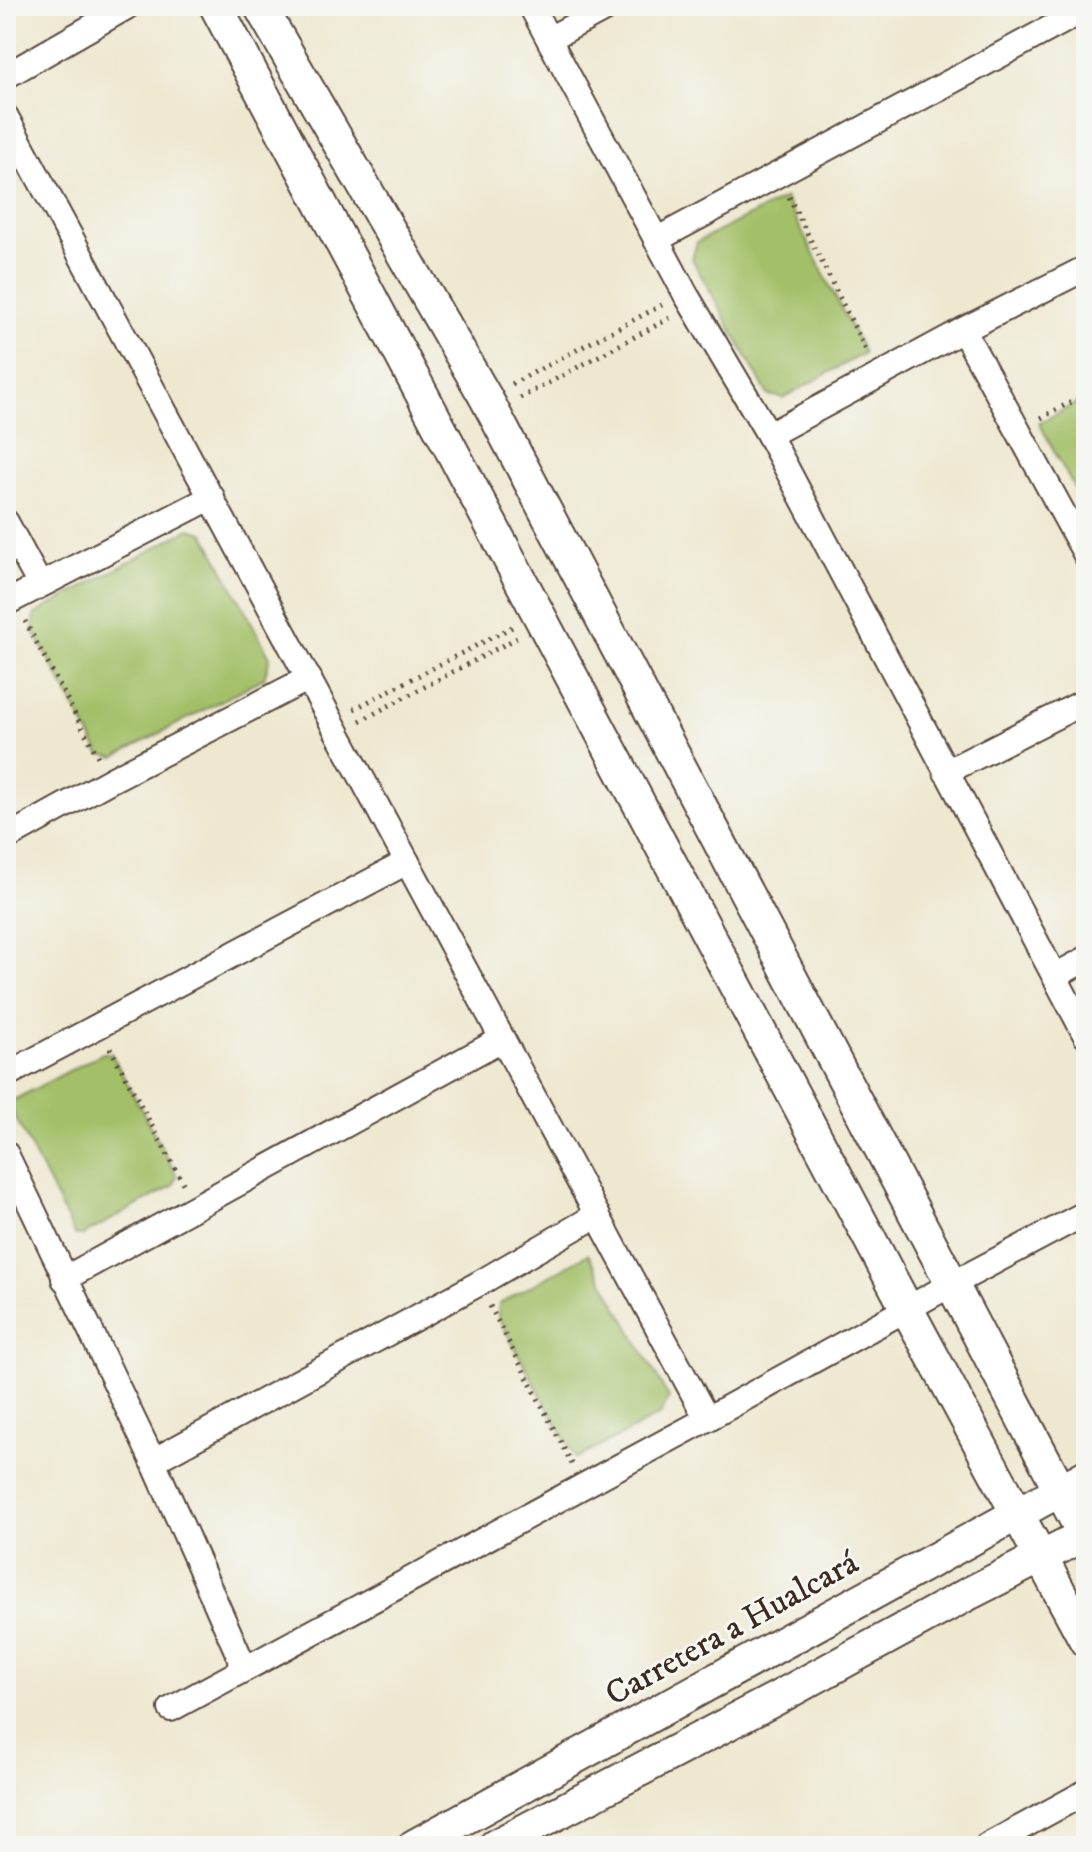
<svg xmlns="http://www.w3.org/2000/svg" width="1092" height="1852" font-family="'IM FELL DW Pica',serif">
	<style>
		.park { fill: #a3c068; stroke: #6f7543; stroke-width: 2 }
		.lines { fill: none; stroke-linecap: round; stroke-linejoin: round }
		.street-casing { stroke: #564639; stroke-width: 28 }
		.secondary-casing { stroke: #564639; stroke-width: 36 }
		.path { stroke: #564639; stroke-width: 5; stroke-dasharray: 2 6; stroke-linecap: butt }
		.street { stroke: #fff; stroke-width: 24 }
		.secondary { stroke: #fff; stroke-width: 32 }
		.labels { text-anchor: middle; stroke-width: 6; stroke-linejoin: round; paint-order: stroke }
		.street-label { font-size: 34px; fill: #3b2a1e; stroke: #f6f6f2 }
	</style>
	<rect width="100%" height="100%" fill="#f6f6f2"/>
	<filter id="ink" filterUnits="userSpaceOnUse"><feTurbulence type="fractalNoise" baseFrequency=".0125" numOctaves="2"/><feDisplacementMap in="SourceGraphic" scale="16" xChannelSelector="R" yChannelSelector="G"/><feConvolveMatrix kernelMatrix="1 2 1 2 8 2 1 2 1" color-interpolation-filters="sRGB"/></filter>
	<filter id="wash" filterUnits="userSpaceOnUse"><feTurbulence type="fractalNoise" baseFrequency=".006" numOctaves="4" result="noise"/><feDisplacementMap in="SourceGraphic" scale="32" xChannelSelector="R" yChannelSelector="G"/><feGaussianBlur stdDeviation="1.8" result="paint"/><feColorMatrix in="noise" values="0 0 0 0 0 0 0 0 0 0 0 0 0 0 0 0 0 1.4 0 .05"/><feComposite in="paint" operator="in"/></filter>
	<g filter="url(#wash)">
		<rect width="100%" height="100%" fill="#eee8d0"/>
		<g class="park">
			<path d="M785,198L864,353L783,398L768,395L692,259L697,242Z"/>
			<path d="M1086,398V510L1039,423Z"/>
			<path d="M189,529L204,533L270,657L264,678L115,757L100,754L33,630L35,614Z"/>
			<path d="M103,1053H111L177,1176L173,1186L83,1235H75L8,1103Z"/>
			<path d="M588,1254L669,1398L660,1415L576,1459L498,1317L499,1304Z"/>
		</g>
	</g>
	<g filter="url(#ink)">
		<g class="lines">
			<defs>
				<g id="street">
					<path d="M531,6L685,293L769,435L1086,1036"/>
					<path d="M549,39L610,6"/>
					<path d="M6,76L128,6"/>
					<path d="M6,117L707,1419"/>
					<path d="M656,240L1086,9"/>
					<path d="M963,330L1086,555"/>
					<path d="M769,435L963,330L1086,268"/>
					<path d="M6,522L40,585"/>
					<path d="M6,603L212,497"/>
					<path d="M946,772L1086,701"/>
					<path d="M6,838L111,780L309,678"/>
					<path d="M1055,976L1086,959"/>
					<path d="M6,1075L407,862"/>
					<path d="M6,1154L153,1461L245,1669"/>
					<path d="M64,1279L502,1039"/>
					<path d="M153,1461L478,1284L597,1215"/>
					<path d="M171,1709L707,1419L952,1284L1086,1213"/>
					<path d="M987,1846L1086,1792"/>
				</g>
				<g id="secondary">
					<path d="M216,6L907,1309L1086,1641"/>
					<path d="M260,6L486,398L1086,1539"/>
					<path d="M414,1846L1086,1476"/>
					<path d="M495,1846L777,1698L968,1594L1086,1534"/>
				</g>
			</defs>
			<use href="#street" class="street-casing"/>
			<use href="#secondary" class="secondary-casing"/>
			<g class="path">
				<path d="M789,197L867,352"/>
				<path d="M512,384L662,305"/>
				<path d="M520,398L670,318"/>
				<path d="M1041,418L1086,394"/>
				<path d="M25,621L98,757"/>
				<path d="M354,709L512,627"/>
				<path d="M360,721L517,638"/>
				<path d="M110,1048L185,1187"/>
				<path d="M490,1306L572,1464"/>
			</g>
			<use href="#street" class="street"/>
			<use href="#secondary" class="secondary"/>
		</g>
	</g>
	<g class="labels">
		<g class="street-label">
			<text transform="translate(731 1627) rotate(-29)" y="12">Carretera a Hualcará</text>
		</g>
	</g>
	<rect width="1092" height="1852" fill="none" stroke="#f6f6f2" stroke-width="32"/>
</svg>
